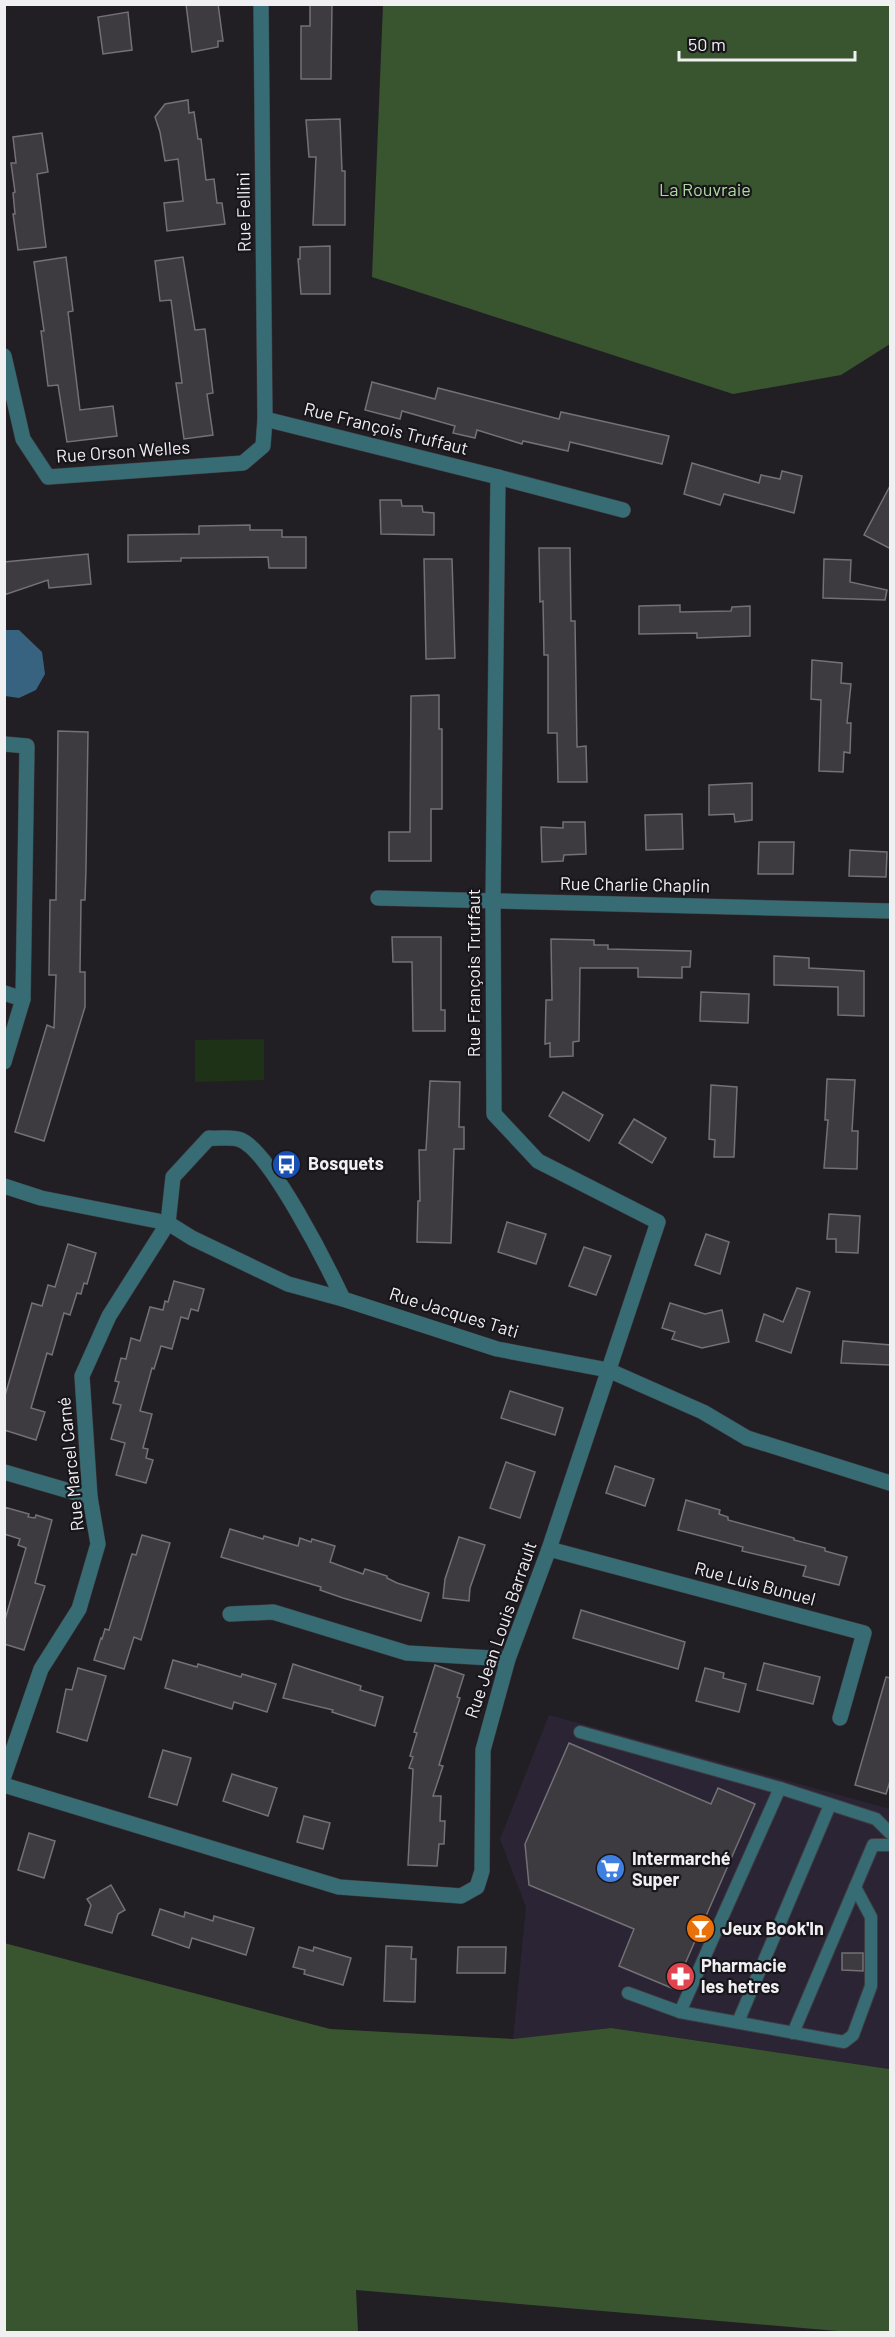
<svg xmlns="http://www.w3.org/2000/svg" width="895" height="2337" font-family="Barlow,sans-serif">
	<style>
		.commercial { fill: #2b2434 }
		.green { fill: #1d3216 }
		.forest { fill: #39552f }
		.water { fill: #376381 }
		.building { fill: #3d3a40; stroke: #737076; stroke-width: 1.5 }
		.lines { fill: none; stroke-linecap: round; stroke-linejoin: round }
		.lane-casing { stroke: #3f3c41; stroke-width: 14 }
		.street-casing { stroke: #3f3c41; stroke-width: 16 }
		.lane { stroke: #376c75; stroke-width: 12 }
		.street { stroke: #376c75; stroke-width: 15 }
		.labels { text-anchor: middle; stroke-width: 4.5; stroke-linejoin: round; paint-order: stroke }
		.park-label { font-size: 18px; fill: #addd9e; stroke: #18161b }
		.street-label { font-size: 18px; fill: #f0eff2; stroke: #18161b }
		.poi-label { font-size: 18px; font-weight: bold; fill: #f0eff2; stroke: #18161b; text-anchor: start }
	</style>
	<rect width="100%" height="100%" fill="#221f24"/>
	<path class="commercial" d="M549,1715L890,1809L889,2069L611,2028L513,2039L526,1907L500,1839Z"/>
	<path class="green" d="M264,1039V1080L195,1082V1040Z"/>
	<g class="forest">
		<path d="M383,5H890V344L841,375L733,394L372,277Z"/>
		<path d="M4,1943L330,2029L513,2039L611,2028L889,2069L890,2332H849L356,2290L358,2332H5Z"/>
	</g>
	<path class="water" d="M5,630H19L42,652L45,674L36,690L19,698L5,696Z"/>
	<g class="building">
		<path d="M186,4H218L223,41H218V47L192,52Z"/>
		<path d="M310,4H332L331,79H301V26H310Z"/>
		<path d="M128,12L132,50L103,54L98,17Z"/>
		<path d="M188,100L189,113L194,112L198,139H201L206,180L214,179L217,203H222L225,224L167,231L164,203L183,201L178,159L165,161L160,132L155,117L165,104Z"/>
		<path d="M340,119L342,171H345V225H313L316,157H309L306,120Z"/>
		<path d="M42,133L48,172L37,174L46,247L18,250L13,214H15L13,193L15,192L11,163H16L13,137Z"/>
		<path d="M330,246V294H301L298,259H300V247Z"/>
		<path d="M66,257L73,311L68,312L80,410L113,406L117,436L67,442L58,385L48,386L41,331H44L34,262Z"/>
		<path d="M183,257L195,330L205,329L213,393L207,394L213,435L184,439L176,383H182L171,300L160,301L155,261Z"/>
		<path d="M372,382L435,399L438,388L559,419L561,412L669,436L662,464L570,442L568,451L523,441L522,444L477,430L475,438L453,433L455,426L402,411L400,419L365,410Z"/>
		<path d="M692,463L759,483L761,475L780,479L782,471L802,476L794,513L724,494L720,505L684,494Z"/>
		<path d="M891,484V549L864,535Z"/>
		<path d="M380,500H401L402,506H422L423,512L434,513V535L381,534Z"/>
		<path d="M250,525V530H282V537H306V568H269L268,557L181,558V561L128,562V535L199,534V526Z"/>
		<path d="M539,548H570L571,621H575L577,747L586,746L587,782H558L557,733H548V655H544L543,601L540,602Z"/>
		<path d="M88,554L91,584L49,588L48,580L4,595V562Z"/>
		<path d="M424,559H452L455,658L426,659Z"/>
		<path d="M824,559L851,560L850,582L887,590L885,600L823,598Z"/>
		<path d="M680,605V612L731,611L732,607L750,606V636L697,638V633L639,634V606Z"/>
		<path d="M812,660L842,663L841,683L851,684L847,723H851L850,753L844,752L843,772L819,771L821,700L811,699Z"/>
		<path d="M439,695V729H442V809H431V861H389V832H410L411,696Z"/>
		<path d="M58,731L88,732L86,868L85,900H81L80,972H85V1007L44,1141L15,1132L47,1025L54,1028L56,975H49L50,900H56Z"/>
		<path d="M752,783V820L735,822L734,814L709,815V785Z"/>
		<path d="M682,814L683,849L646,850L645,815Z"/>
		<path d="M563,822H585L586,854L564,855L563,861L542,862L541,827L563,828Z"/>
		<path d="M759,842H794L793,874H758Z"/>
		<path d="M850,850L887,852L886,877L849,876Z"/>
		<path d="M392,937H441V1010H445V1031H413L412,962H393Z"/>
		<path d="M551,939L594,940V945H608V949L691,951L690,967H682V978L638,977V968H580L579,1041L573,1042V1056L550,1057V1043L545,1044L546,1000H552Z"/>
		<path d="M774,956L809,958V968L864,971V1016L838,1015V987L774,985Z"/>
		<path d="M701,992L749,994L748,1023L700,1021Z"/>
		<path d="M827,1079L855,1080L852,1131H858L857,1169L824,1168L828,1120H825Z"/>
		<path d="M430,1081L460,1082L459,1127H464V1149H454L451,1243L417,1242L418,1201H420L419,1150H426Z"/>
		<path d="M711,1085L737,1087L734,1157H714L715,1140L709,1139Z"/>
		<path d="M563,1092L603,1115L589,1141L549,1116Z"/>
		<path d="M634,1119L666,1138L652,1163L619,1143Z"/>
		<path d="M829,1214L860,1216L858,1253L836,1252V1239H827Z"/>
		<path d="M507,1222L546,1234L536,1264L498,1252Z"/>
		<path d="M706,1234L729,1242L720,1274L695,1265Z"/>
		<path d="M68,1244L96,1253L87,1284L84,1283L81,1294L77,1293L70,1315L64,1313L52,1355L47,1353L31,1408L45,1412L36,1440L4,1430V1399L32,1303L42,1306L48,1285L55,1287Z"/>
		<path d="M584,1247L611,1256L596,1295L569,1286Z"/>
		<path d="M174,1281L204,1289L198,1311L191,1309L188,1319L181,1317L172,1349L161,1346L154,1369L152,1368L140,1411L152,1414L143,1448L148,1449L146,1458L153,1460L146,1483L116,1475L125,1443L111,1439L121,1405L113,1403L119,1382L115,1381L121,1358L126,1359L131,1338L140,1341L150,1307L163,1310L165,1301L168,1302Z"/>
		<path d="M797,1288L810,1292L791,1353L756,1341L764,1314L783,1322Z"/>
		<path d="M670,1303L705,1314L722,1310L729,1342L702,1348L672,1339L675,1332L662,1328Z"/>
		<path d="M843,1341L891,1345V1365L841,1363Z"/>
		<path d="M510,1391L563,1408L555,1435L501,1418Z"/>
		<path d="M506,1462L535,1472L520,1518L490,1508Z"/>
		<path d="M615,1466L654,1479L645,1506L606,1493Z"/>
		<path d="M686,1500L720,1510L719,1514L728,1517V1520L794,1538V1540L825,1548V1551L847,1557L839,1585L803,1576L806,1566L742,1551L743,1547L678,1530Z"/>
		<path d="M4,1507L29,1514L28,1517L35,1518L36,1515L52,1520L35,1583L45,1586L24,1650L4,1644V1623L26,1548L18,1545L20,1539L4,1534Z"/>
		<path d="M230,1529L263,1539L264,1536L298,1546L300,1538L311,1542L312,1539L335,1546L330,1562L363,1574L365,1569L387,1576V1578L397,1583L429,1593L421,1621L343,1598L320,1590L321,1587L221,1557Z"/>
		<path d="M142,1535L170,1543L141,1640L134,1637L124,1669L94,1660L101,1638L102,1639L105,1629L109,1630L132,1554L136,1555Z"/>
		<path d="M459,1537L485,1545L470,1588L469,1601L443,1598L445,1579Z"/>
		<path d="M581,1610L685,1642L678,1669L573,1638Z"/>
		<path d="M173,1660L197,1667L198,1664L241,1677L242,1674L276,1684L267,1712L234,1702L232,1709L165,1688Z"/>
		<path d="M764,1663L820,1677L813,1704L757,1690Z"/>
		<path d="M293,1664L361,1686L360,1690L383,1697L375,1726L332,1712L333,1710L283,1698Z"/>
		<path d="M435,1665L464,1675L457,1697L460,1698L439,1765L443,1766L433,1796H441L440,1821H445L444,1844H439L437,1866L408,1865L413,1769L409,1768L413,1757L410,1756L417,1733L414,1732Z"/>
		<path d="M78,1668L106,1676L87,1741L57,1732L66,1689L72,1690Z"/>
		<path d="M705,1668L724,1673L723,1678L746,1684L739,1712L696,1701Z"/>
		<path d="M886,1677L891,1678V1778L886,1794L855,1785Z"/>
		<path d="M569,1743L711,1804L718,1788L755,1804L674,1989L619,1966L634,1929L529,1885L525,1844Z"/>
		<path d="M163,1750L191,1758L177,1805L149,1797Z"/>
		<path d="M232,1774L277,1788L268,1816L223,1801Z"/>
		<path d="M304,1816L330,1823L323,1849L297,1842Z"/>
		<path d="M29,1833L55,1841L44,1878L18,1870Z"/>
		<path d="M111,1885L125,1910L118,1914L112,1933L85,1925L91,1905L87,1899Z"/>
		<path d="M160,1909L184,1917L185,1912L213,1921L214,1916L254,1928L246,1955L192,1938L189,1948L152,1935Z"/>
		<path d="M386,1946L412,1947L411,1959H416L415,2002L384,2001Z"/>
		<path d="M299,1947L313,1951L314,1947L351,1958L343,1985L304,1974L305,1970L293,1967Z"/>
		<path d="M458,1947H506L505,1973H457Z"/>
		<path d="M842,1953H863V1971L842,1970Z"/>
	</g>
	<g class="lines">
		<defs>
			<g id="lane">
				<path d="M580,1732L780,1788L876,1819L890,1833"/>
				<path d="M628,1993L680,2012L844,2042L853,2035L871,1986V1917L855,1887"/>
				<path d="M680,2012L780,1788"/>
				<path d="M738,2022L830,1805"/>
				<path d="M793,2033L873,1845H890"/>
			</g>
			<g id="street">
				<path d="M4,356L23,439L48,477L243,463L263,446L265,419L261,4"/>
				<path d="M498,477L623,510"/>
				<path d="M4,744L27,746L23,999L4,1062"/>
				<path d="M378,898L890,911"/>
				<path d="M4,993L23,999"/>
				<path d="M4,1186L41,1198L168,1223L192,1238L288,1284L343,1299L497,1349L608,1370L703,1412L747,1438L890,1483"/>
				<path d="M4,1472L90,1497"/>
				<path d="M549,1549L864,1633L840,1718"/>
				<path d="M230,1614L273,1612L407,1653L508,1659"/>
				<path d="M4,1776L41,1669L79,1609L98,1544L90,1497L82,1376L109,1316L168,1223L173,1177L209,1138C218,1139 233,1136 241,1140C271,1153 328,1267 343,1299"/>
				<path d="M4,1785L339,1887L461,1896L477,1887L482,1871L483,1750L508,1659L549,1549L658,1222L538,1161L494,1114L493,902L498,477L265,419"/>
			</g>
		</defs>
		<use href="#lane" class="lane-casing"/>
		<use href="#street" class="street-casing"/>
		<use href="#lane" class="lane"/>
		<use href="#street" class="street"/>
	</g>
	<defs>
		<symbol id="bus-disc" viewBox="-11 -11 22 22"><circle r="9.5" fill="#1a4fb4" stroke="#18161b"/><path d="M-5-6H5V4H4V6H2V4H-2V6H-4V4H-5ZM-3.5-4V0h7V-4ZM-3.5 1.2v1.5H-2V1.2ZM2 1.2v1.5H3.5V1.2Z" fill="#fff"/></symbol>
		<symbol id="supermarket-disc" viewBox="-11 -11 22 22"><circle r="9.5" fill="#3f7fe0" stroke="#18161b"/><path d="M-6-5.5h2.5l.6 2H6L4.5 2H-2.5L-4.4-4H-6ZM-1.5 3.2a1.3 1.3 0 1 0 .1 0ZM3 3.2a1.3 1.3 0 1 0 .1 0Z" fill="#fff"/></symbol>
		<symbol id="bar-disc" viewBox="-11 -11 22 22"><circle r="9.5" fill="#e8710a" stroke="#18161b"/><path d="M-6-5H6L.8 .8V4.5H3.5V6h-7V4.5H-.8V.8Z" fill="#fff"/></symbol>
		<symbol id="pharmacy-disc" viewBox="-11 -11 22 22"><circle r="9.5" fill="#e0444e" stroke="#18161b"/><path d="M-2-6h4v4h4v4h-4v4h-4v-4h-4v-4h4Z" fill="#fff"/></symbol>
	</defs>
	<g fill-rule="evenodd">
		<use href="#bus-disc" x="270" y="1148" width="33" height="33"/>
		<use href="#supermarket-disc" x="594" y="1852" width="33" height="33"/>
		<use href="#bar-disc" x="684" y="1912" width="33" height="33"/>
		<use href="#pharmacy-disc" x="664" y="1960" width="33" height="33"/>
	</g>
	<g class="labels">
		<g class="park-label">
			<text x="705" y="196">La Rouvraie</text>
		</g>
		<g class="street-label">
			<text transform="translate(244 212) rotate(-91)" y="6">Rue Fellini</text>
			<text transform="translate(386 429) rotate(14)" y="6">Rue François Truffaut</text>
			<text transform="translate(123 452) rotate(-4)" y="6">Rue Orson Welles</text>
			<text transform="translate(635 885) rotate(1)" y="6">Rue Charlie Chaplin</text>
			<text transform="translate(474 973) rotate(-90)" y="6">Rue François Truffaut</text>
			<text transform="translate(454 1313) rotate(17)" y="6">Rue Jacques Tati</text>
			<text transform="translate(71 1464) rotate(-96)" y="6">Rue Marcel Carné</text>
			<text transform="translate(755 1584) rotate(15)" y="6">Rue Luis Bunuel</text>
			<text transform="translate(501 1630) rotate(-71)" y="6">Rue Jean Louis Barrault</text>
		</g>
		<g class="poi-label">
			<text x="308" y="1170">Bosquets</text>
			<text x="632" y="1865">Intermarché<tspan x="632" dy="21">Super</tspan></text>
			<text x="722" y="1935">Jeux Book'In</text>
			<text x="701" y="1972">Pharmacie<tspan x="701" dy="21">les hetres</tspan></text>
		</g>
	</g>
	<rect width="895" height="2337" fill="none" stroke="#f0eff2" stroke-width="12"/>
	<path d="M679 51v9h176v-9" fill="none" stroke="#f0eff2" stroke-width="3"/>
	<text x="688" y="51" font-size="18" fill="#f0eff2" stroke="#18161b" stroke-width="4.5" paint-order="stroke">50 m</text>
</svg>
